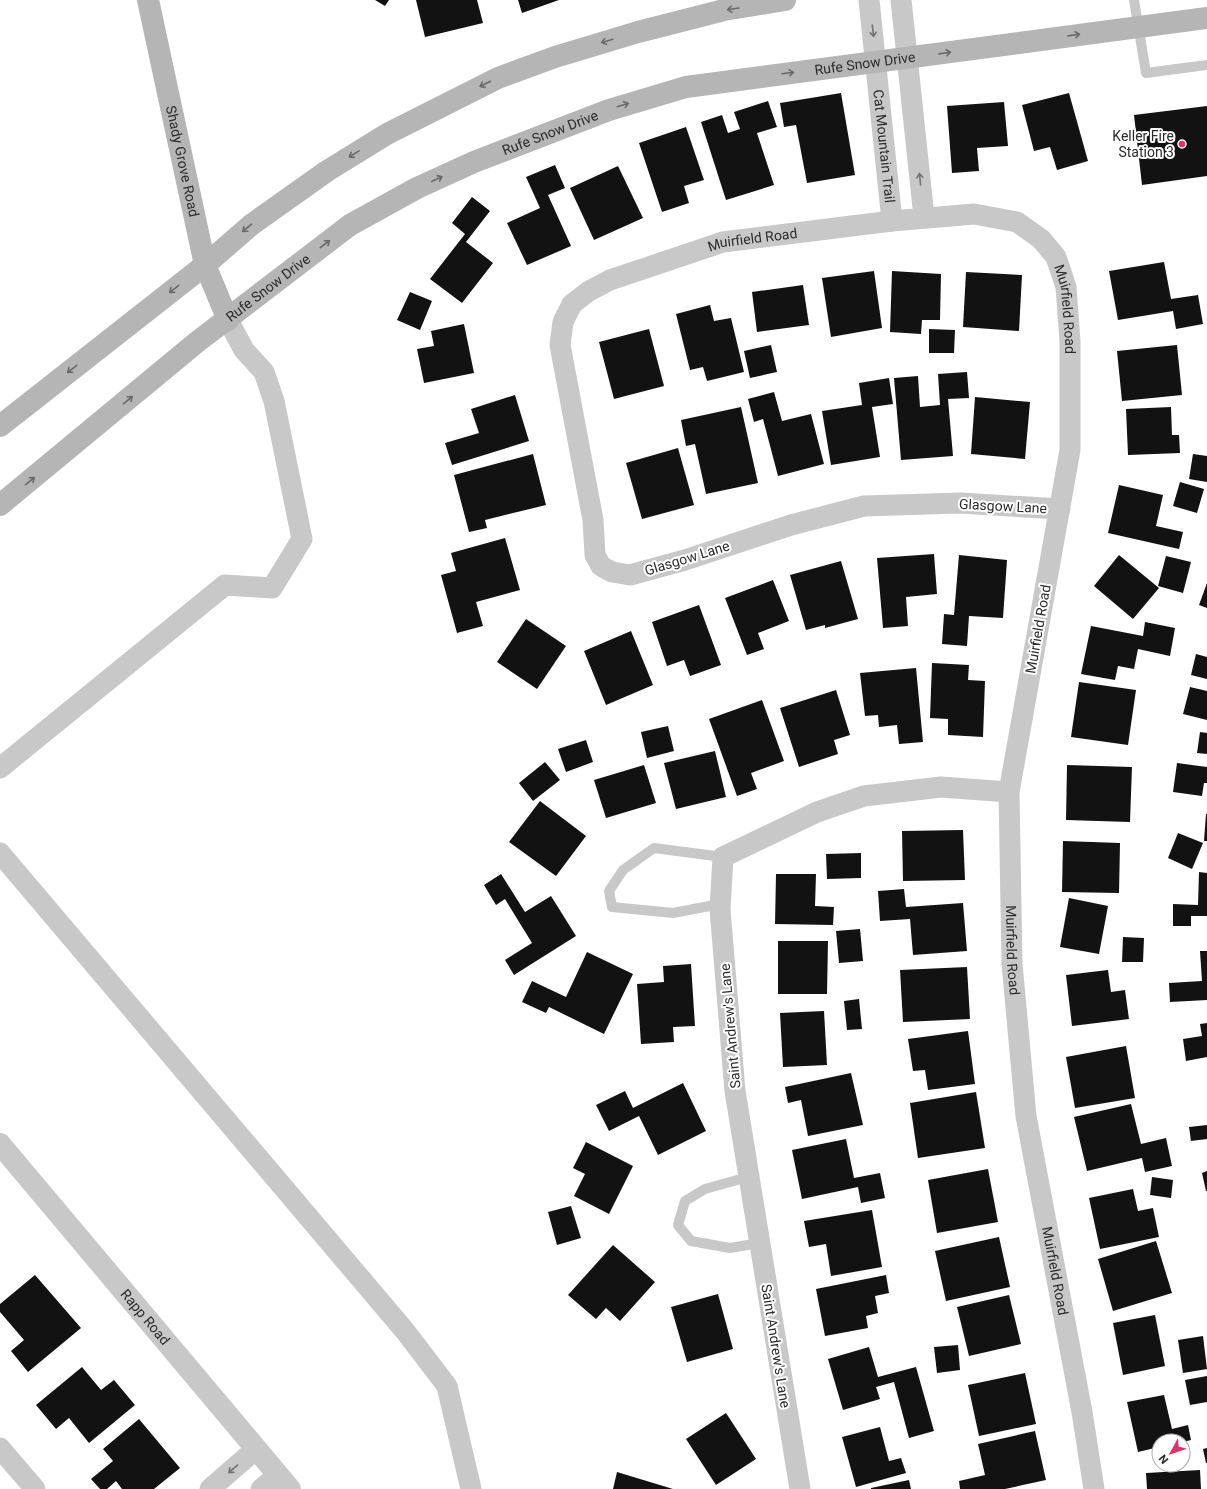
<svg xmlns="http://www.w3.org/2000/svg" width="1207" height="1489" font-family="Roboto,sans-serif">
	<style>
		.building { fill: #121212 }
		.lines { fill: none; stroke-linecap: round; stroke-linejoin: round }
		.service { stroke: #c8c8c8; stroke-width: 10 }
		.minor { stroke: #c8c8c8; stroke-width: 21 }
		.tertiary { stroke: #c8c8c8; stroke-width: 22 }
		.secondary { stroke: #b5b5b5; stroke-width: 22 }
		.oneway { stroke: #696969 }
		.oneway2 { stroke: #727272 }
		.poi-dot { fill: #df316a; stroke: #fff; stroke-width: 1.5 }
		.labels { text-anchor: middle; stroke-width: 4; stroke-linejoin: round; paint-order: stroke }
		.street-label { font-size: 14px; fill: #2b2b2b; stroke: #fff }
		.poi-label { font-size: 14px; fill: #2b2b2b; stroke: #fff; text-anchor: end }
	</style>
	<rect width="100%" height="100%" fill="#fff"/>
	<g class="building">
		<path d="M375,0H389L385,6Z"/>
		<path d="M416,0H477L483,23L425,37Z"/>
		<path d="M518,0H559L522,13Z"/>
		<path d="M841,93L855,175L807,183L796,125L784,127L780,103Z"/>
		<path d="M1069,93L1088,161L1057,170L1050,147L1034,151L1022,105Z"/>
		<path d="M768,101L777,127L757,133L774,185L726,200L701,122L722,115L728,133L740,129L734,112Z"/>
		<path d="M1004,102L1008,146L977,148L979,171L952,173L947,106Z"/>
		<path d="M1207,106V176L1142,185L1134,115Z"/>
		<path d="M686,127L704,180L684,186L689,203L662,212L639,143Z"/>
		<path d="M555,165L565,188L548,195L571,246L527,265L507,223L540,208L526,177Z"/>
		<path d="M618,166L643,218L594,240L570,188Z"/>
		<path d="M472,197L490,211L466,242L493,263L462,303L430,279L465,234L452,223Z"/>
		<path d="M1164,262L1171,299L1198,295L1203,324L1176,329L1173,311L1118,320L1109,271Z"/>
		<path d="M874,271L882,328L831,337L822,278Z"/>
		<path d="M892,271L941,274L940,320H922L921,334L890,332Z"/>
		<path d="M966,272L1022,275L1019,331L963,327Z"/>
		<path d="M803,285L809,325L757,332L752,292Z"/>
		<path d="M410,292L432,301L420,330L397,320Z"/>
		<path d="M710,305L714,321L731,318L744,372L707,381L703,367L690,370L676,314Z"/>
		<path d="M464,324L474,373L424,383L417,349L434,346L431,331Z"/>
		<path d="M649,329L664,386L614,399L599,342Z"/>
		<path d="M929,329L955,330L954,353H929Z"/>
		<path d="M771,345L777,372L750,378L744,351Z"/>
		<path d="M1177,345L1182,395L1122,401L1117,351Z"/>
		<path d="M967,372L969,398L948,399L953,456L901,460L894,378L918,376L920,407L940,405L938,374Z"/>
		<path d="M889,378L893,404L872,407L880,457L831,465L822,411L862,405L859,383Z"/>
		<path d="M774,392L782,421L811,414L824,464L778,476L763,419L754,422L748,399Z"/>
		<path d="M515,395L529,441L452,465L445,443L479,433L471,409Z"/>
		<path d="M975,397L1030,402L1025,459L971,454Z"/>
		<path d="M741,407L758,483L706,494L695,444L686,446L681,420Z"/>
		<path d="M1171,407L1172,435H1179L1180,453L1128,455L1126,409Z"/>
		<path d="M678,448L694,505L642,519L626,463Z"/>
		<path d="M533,454L546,505L485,520L487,528L469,532L454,475Z"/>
		<path d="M1193,454L1207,456V482L1189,479Z"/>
		<path d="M1180,482L1204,489L1197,513L1173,506Z"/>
		<path d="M1119,485L1163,495L1156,526L1183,532L1179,549L1108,533Z"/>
		<path d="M505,538L520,590L476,602L483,626L457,633L441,575L456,571L451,553Z"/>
		<path d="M934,554L937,594L906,597L908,626L883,628L877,558Z"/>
		<path d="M959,555L1007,560L1003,618L969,616L967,646L942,644L944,614L954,615Z"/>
		<path d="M1119,555L1159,588L1133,619L1094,586Z"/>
		<path d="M1166,556L1191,562L1183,593L1158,586Z"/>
		<path d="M841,561L858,619L825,628V625L806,630L790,575Z"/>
		<path d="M773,580L789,621L758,633L764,649L747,655L725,598Z"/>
		<path d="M1207,583V608L1199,605Z"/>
		<path d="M699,605L721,665L690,676L684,660L667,666L652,622Z"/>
		<path d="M526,619L566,646L537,689L497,662Z"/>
		<path d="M1145,622L1175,628L1170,656L1138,649L1134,669L1118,666L1115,680L1081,674L1091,626L1143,636Z"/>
		<path d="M631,631L653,685L606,705L584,651Z"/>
		<path d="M1196,654L1207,657V679L1191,675Z"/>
		<path d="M932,663L969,665L968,680L985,681L983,737L948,735V719L930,718Z"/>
		<path d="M916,668L923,742L899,744L897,725L879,727L878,715L865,716L860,673Z"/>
		<path d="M1079,682L1136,690L1128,745L1071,737Z"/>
		<path d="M1190,687L1207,691V720L1183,714Z"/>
		<path d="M836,690L850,735L834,740L838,754L799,767L780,708Z"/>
		<path d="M762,700L784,761L751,773L757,789L737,796L709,719Z"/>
		<path d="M668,726L674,751L647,758L641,732Z"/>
		<path d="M1200,732L1207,733V754L1197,753Z"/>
		<path d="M586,740L593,762L566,772L558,749Z"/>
		<path d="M715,751L726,797L676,809L664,763Z"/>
		<path d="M545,762L560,780L533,801L519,783Z"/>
		<path d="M1177,763L1207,767V783H1204L1202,796L1173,792Z"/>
		<path d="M644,765L656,803L606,818L594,780Z"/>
		<path d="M1067,765L1132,767L1130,822L1066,820Z"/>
		<path d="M540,801L586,836L556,876L509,842Z"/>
		<path d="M1206,814H1207V841H1204Z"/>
		<path d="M963,830L965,880L903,881L902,831Z"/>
		<path d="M1178,833L1203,843L1192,869L1168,858Z"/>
		<path d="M1063,841L1120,843L1119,893L1062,892Z"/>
		<path d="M861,853V878L827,879L826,854Z"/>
		<path d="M1199,872L1207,873V916H1191V926H1173V904L1198,905Z"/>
		<path d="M501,874L525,912L551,896L576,936L514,975L505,960L532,943L505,899L496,905L484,885Z"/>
		<path d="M776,874H816L815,906L834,907L833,925L775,924Z"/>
		<path d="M904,889L906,907L963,903L967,951L913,955L910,919L880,921L878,891Z"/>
		<path d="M1069,898L1108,906L1099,954L1060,947Z"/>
		<path d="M860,929L863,961L839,963L836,931Z"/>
		<path d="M1123,937L1144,938L1143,962H1122Z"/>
		<path d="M778,941H828L827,994H778Z"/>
		<path d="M1200,951H1207V1000L1170,1002L1169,983L1202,981Z"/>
		<path d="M587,952L633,974L604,1034L549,1007L546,1013L522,1002L532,981L566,997Z"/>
		<path d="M691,964L695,1026L673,1027L674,1042L641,1044L637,984L664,982L663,966Z"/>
		<path d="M967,967L970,1019L903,1022L900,970Z"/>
		<path d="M1108,970L1111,992L1125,990L1129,1019L1072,1026L1066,975Z"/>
		<path d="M859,999L862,1029L847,1030L844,1001Z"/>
		<path d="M824,1011L827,1065L783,1067L780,1013Z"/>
		<path d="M1207,1023V1057L1186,1061L1183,1039L1202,1036L1200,1024Z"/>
		<path d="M968,1031L975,1084L928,1090L925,1070L913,1071L908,1039Z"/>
		<path d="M1126,1046L1135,1098L1075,1108L1066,1057Z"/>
		<path d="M851,1073L863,1125L808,1136L801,1100L788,1103L785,1087Z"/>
		<path d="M683,1083L706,1131L658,1155L639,1116L609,1131L596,1105L625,1091L633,1108Z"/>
		<path d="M976,1092L985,1148L918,1158L910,1103Z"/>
		<path d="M1131,1104L1141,1144L1166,1138L1172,1166L1145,1172L1142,1158L1087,1171L1074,1117Z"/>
		<path d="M1207,1125V1139L1191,1141L1189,1127Z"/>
		<path d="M846,1139L854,1178L880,1173L885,1198L861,1203L858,1187L802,1199L792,1150Z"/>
		<path d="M586,1142L633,1166L609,1214L574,1196L585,1174L573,1168Z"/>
		<path d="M988,1169L998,1222L937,1233L928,1180Z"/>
		<path d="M1207,1171V1191H1206L1202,1173Z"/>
		<path d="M1152,1177L1173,1180L1171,1198L1150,1195Z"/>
		<path d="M1133,1189L1138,1211L1153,1208L1159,1237L1100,1249L1089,1198Z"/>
		<path d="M571,1206L581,1238L557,1245L548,1212Z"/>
		<path d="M872,1210L882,1267L831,1276L826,1244L809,1247L804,1221Z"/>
		<path d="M999,1237L1010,1287L946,1301L935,1251Z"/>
		<path d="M1156,1241L1172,1293L1113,1311L1098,1259Z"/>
		<path d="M613,1245L655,1282L620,1321L606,1308L596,1319L568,1295Z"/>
		<path d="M35,1275L81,1328L28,1372L11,1351L24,1340L0,1312V1304Z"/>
		<path d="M886,1275L889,1293L875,1296L878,1313L866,1316L868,1328L825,1336L816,1289Z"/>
		<path d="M718,1294L733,1349L687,1362L671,1307Z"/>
		<path d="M1009,1295L1021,1344L969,1356L957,1307Z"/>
		<path d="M1155,1315L1165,1366L1123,1375L1113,1323Z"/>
		<path d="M1203,1336L1207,1369L1183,1373L1178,1340Z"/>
		<path d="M958,1345L960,1370L937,1373L934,1347Z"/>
		<path d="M869,1347L878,1377L916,1367L934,1431L909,1438L894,1382L876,1387L880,1399L843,1410L828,1359Z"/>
		<path d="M82,1367L101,1390L114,1380L135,1405L89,1443L69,1418L56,1429L36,1405Z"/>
		<path d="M1025,1373L1036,1424L979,1436L968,1385Z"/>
		<path d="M1207,1376V1402L1190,1405L1185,1380Z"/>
		<path d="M1164,1395L1172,1429L1188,1425L1191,1440L1183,1442L1159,1441V1447L1138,1452L1127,1402Z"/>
		<path d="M726,1413L756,1459L716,1485L686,1439Z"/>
		<path d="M139,1419L180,1468L154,1489H122L116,1481L107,1489H100L91,1479L113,1461L103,1449Z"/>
		<path d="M880,1427L889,1461L901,1458L906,1473L856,1487L842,1437Z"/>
		<path d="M1035,1431L1046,1480L1005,1489H960L959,1481L985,1475L978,1444Z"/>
		<path d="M1207,1448V1463H1206L1203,1449Z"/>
		<path d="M1200,1470L1201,1489H1147L1146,1473Z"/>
		<path d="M617,1472L673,1489H613Z"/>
		<path d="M909,1480L911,1489H871V1488Z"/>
	</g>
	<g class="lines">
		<g class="service">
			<path d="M1134,0L1146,73L1207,65"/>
			<path d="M720,904L673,913L612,907L609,891L623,870L654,848L723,857"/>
			<path d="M748,1177L705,1189L685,1201L678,1225L691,1241L730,1248L759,1243"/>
		</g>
		<g class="minor">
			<path id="s1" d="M869,0L892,221"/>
			<path d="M901,0L924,217"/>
			<path id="s2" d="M1060,509L960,503L864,506L791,525L685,560L630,575L612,572L601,566L595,555L593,520L560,345L563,322L572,304L589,291L610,280L723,242L892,221L974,214L1017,222L1041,239L1056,257L1066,287L1070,341V450L1009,792L1012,964L1026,1116L1082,1412L1094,1489"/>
			<path d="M0,768L225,585L272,588L302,539L274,401L264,372L244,350L228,320"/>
			<path d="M0,853L405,1331L447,1386L471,1489"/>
			<path d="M0,1448L35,1489"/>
			<path d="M210,1489L256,1449"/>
			<path d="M261,1489L278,1475"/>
			<path d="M800,1489L735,1091L720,909L723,857L817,812L864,796L941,787L1009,792"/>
		</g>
		<path class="tertiary" id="s3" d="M0,1144L290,1489"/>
		<g class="secondary">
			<path id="s4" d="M148,0L205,265L228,320"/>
			<path d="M0,426L205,265L251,225L327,171L387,134L498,78L555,57L638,32L724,10L785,0"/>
			<path id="s5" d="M0,505L197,342L350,225L417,188L474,162L609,110L686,87L1207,18"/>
		</g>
	</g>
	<defs><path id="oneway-shaft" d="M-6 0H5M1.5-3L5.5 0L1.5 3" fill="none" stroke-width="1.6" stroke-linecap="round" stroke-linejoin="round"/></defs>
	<g class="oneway">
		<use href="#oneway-shaft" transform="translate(733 9) rotate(171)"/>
		<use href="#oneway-shaft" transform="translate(1074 35) rotate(-8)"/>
		<use href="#oneway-shaft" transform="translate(607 41) rotate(163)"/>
		<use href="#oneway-shaft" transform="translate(945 53) rotate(-8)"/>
		<use href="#oneway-shaft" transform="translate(788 73) rotate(-7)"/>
		<use href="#oneway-shaft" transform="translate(485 84) rotate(153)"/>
		<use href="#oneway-shaft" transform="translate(623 105) rotate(-17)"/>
		<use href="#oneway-shaft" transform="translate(354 154) rotate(148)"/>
		<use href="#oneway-shaft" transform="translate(437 179) rotate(-25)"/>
		<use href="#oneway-shaft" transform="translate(247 228) rotate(140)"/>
		<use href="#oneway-shaft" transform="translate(325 244) rotate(-37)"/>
		<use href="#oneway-shaft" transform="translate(174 289) rotate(142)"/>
		<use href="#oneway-shaft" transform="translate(72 369) rotate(142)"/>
		<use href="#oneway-shaft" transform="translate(128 400) rotate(-40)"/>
		<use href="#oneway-shaft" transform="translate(30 481) rotate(-39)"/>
	</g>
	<g class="oneway2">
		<use href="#oneway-shaft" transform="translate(873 31) rotate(83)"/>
		<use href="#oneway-shaft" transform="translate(920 179) rotate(-96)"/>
		<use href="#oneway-shaft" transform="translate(233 1469) rotate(139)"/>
	</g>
	<circle class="poi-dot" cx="1182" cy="144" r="4"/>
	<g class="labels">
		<g class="street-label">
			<text dy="5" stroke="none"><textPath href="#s5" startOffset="993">Rufe Snow Drive</textPath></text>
			<text dy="5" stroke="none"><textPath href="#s5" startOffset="669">Rufe Snow Drive</textPath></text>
			<text dy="5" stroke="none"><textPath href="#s1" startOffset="147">Cat Mountain Trail</textPath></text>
			<text dy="5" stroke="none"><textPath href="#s4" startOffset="165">Shady Grove Road</textPath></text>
			<text dy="5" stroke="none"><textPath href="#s2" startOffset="934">Muirfield Road</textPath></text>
			<text dy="5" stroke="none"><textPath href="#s5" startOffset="345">Rufe Snow Drive</textPath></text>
			<text dy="5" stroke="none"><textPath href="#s2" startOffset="1307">Muirfield Road</textPath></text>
			<text transform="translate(1003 506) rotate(3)" y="5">Glasgow Lane</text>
			<text transform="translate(687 558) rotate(-17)" y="5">Glasgow Lane</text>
			<text transform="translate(1038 629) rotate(-80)" y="5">Muirfield Road</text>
			<text dy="5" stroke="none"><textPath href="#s2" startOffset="1954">Muirfield Road</textPath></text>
			<text transform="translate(730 1026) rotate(-95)" y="5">Saint Andrew's Lane</text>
			<text dy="5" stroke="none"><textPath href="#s2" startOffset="2278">Muirfield Road</textPath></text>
			<text dy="5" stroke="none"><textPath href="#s3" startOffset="226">Rapp Road</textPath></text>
			<text transform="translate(776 1346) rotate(81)" y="5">Saint Andrew's Lane</text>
		</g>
		<g class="poi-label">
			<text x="1174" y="141">Keller Fire<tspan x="1174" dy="16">Station 3</tspan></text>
		</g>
	</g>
	<g transform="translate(1171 1453) rotate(230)"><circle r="19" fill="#ffffff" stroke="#aaaaaa"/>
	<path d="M0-3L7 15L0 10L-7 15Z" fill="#df316a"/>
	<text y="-6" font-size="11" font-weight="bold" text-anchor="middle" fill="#2b2b2b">N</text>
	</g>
</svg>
